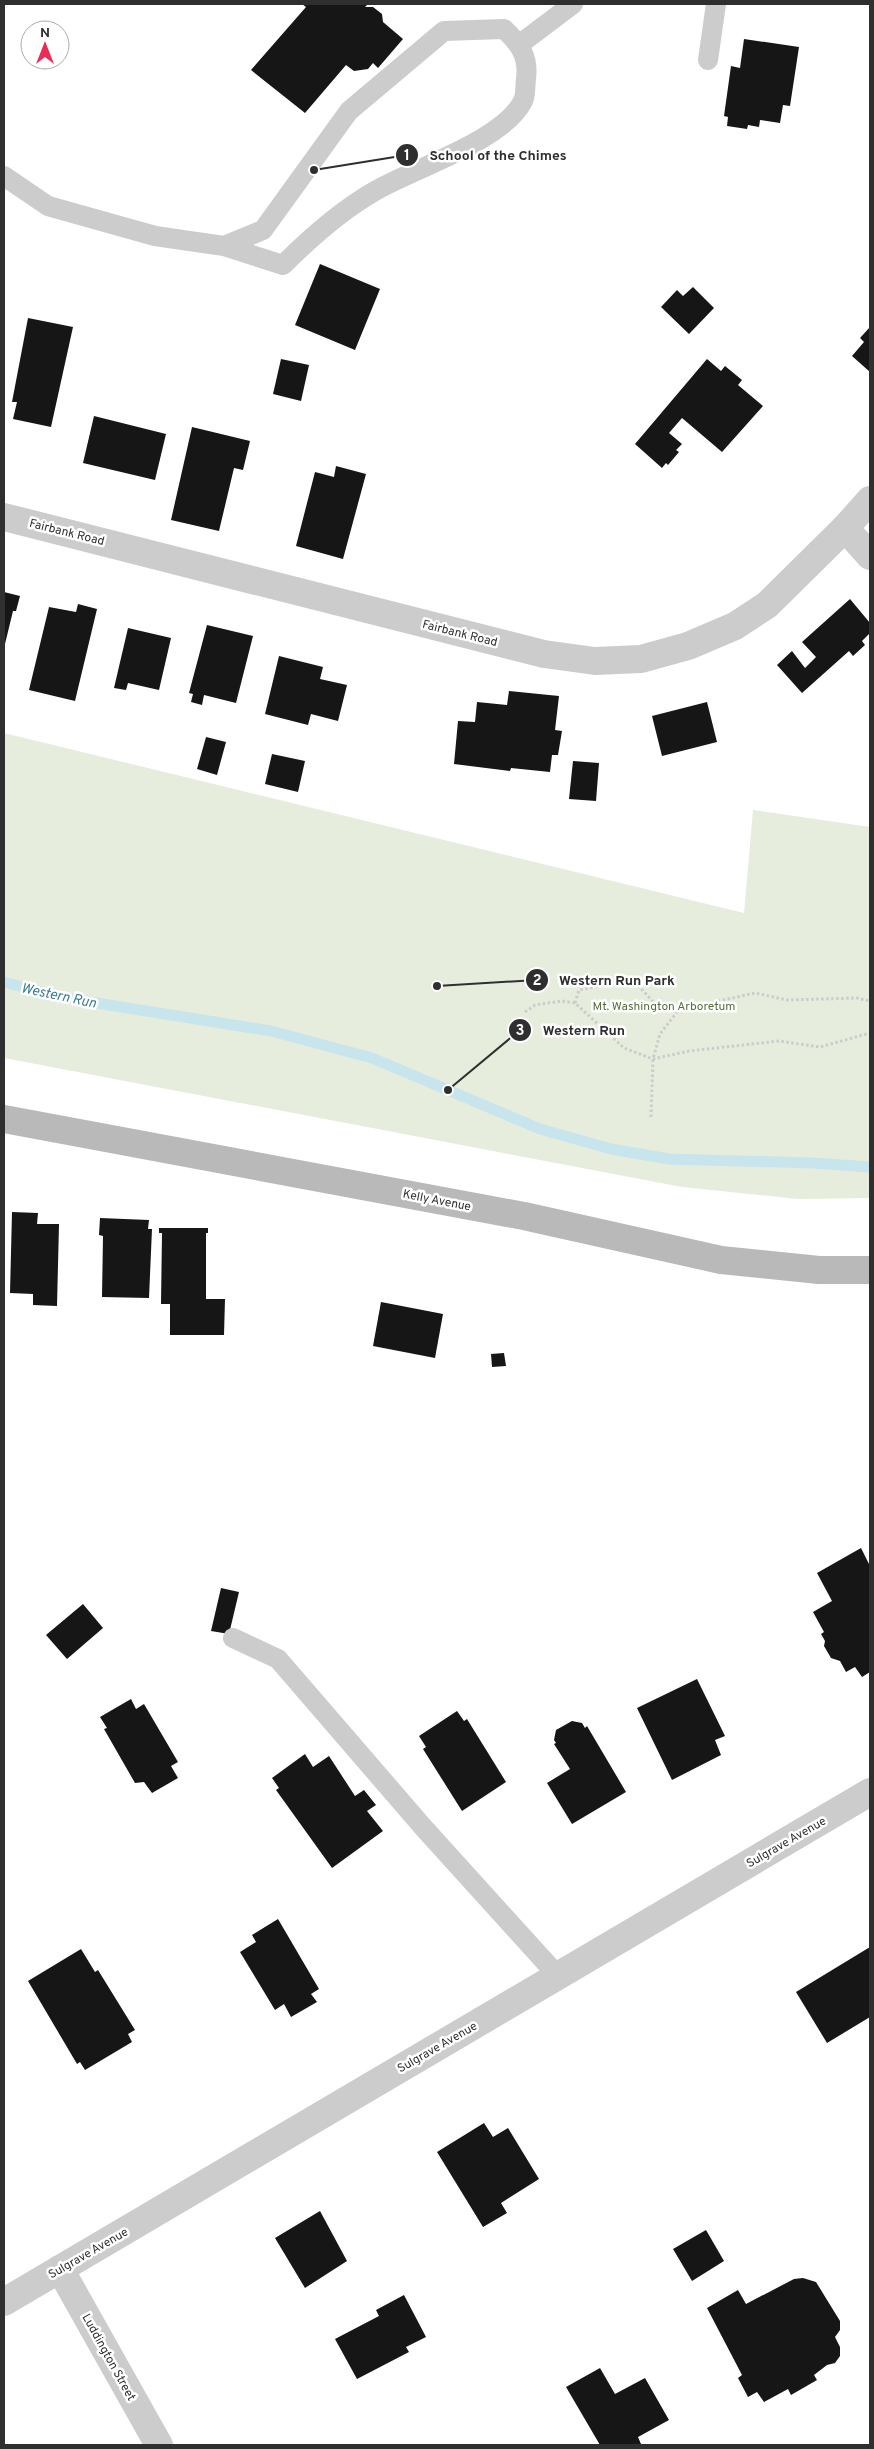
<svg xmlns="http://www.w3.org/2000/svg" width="874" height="2449" font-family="Overpass,sans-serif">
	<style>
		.green { fill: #e7eddd }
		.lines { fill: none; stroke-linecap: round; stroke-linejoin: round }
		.stream { stroke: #c8e4ed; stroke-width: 11 }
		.building { fill: #161616 }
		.path { stroke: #ccc; stroke-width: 3; stroke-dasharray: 2.5 2.5; stroke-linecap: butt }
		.lane { stroke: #ccc; stroke-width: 20 }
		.street { stroke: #ccc; stroke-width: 28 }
		.secondary { stroke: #b9b9b9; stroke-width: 28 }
		.labels { text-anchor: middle; stroke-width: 5; stroke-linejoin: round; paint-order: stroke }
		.street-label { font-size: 12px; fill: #2f2f2f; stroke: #fff }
		.park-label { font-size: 12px; fill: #596d3b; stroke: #fff }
		.water-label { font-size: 14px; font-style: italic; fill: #3a7d95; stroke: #fff }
		.leader { fill: none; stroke: #2f2f2f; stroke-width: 2 }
		.callout-dot { fill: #2f2f2f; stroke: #fff; stroke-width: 2 }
		.mark-label { font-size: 15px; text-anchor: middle; font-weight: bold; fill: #fff }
		.callout-label { font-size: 14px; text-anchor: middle; font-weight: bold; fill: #2f2f2f; stroke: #fff; stroke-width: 5; stroke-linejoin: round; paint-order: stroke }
	</style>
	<rect width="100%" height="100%" fill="#fff"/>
	<path class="green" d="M4,733L744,913L753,810L870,827V1198L798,1199L682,1187L4,1058Z"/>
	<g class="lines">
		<path class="stream" d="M4,982L65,998L271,1031L372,1058L540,1129L611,1149L669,1159L813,1163L870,1167"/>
	</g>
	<g class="building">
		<path d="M302,4H368L365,7H373L382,14L383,22L403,39L378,68L373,63L368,69L354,71L346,65L305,113L251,70L306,7Z"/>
		<path d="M744,39L799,47L790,106L783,105L780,123L760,120L759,127L748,125L747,129L727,126L728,117L724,116L731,66L740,68Z"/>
		<path d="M320,264L380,289L355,350L295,325Z"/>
		<path d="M693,287L714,308L689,334L661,307L677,290L683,296Z"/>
		<path d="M28,318L73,327L51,427L13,419L17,402H12Z"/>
		<path d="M870,327V372L852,356L864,342L860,338Z"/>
		<path d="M281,359L309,365L301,401L273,394Z"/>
		<path d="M707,359L721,371L725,366L742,380L738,385L763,406L722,452L682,418L669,433L682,444L676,450L679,452L668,465L666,463L662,468L635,444Z"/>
		<path d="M94,416L166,434L155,480L83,463Z"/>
		<path d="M192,427L250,441L243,470L234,468L219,531L171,520Z"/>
		<path d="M336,466L366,474L343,559L296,546L315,472L334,477Z"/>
		<path d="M4,592L20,596L16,611H13L4,648Z"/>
		<path d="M850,599L870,623V633L862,641L865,645L853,656L849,651L802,693L777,665L792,651L805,668L816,657L802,642Z"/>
		<path d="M78,604L97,609L75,701L29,690L49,607L76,612Z"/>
		<path d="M207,625L253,636L236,703L204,695L202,705L191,702L193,694L189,693Z"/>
		<path d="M128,628L171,638L159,690L128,683L126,690L114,688Z"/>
		<path d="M279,656L323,667L320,679L347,685L338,721L311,714L308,725L265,714Z"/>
		<path d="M509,691L559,696L555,730L562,731L558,755H552L550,772L511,768L510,771L454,764L458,721L475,722L477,702L507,705Z"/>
		<path d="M707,702L717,742L662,756L652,716Z"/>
		<path d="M206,737L226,742L217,775L197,769Z"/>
		<path d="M272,754L305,761L298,792L265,784Z"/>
		<path d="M573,761L599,763L596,801L569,799Z"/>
		<path d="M12,1212L38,1213L37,1224H59L57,1306L33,1305V1294L10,1293Z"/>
		<path d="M100,1218L149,1220L148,1229H152L149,1298L102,1297L103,1236L99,1235Z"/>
		<path d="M159,1228H208V1233H206V1299H225L224,1335H170V1304H161L162,1233H159Z"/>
		<path d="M381,1302L443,1314L435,1358L373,1346Z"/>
		<path d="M504,1353L506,1366L492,1367L491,1354Z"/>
		<path d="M861,1548L870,1566V1672L862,1677L855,1667L846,1672L840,1661L831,1658L824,1646L825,1641L821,1634L824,1632L813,1612L832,1601L817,1573Z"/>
		<path d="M221,1588L239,1592L229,1634L211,1631Z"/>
		<path d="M83,1604L103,1628L67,1659L46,1635Z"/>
		<path d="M697,1679L725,1736L715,1740L721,1755L672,1780L637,1708Z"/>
		<path d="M131,1699L136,1709L144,1704L178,1762L171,1766L178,1778L152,1793L144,1782L135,1783L104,1729L107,1728L100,1717Z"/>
		<path d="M457,1711L464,1721L467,1719L506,1782L462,1811L423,1749L426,1747L419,1736Z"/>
		<path d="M572,1721L582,1723L585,1728L587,1726L626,1792L572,1824L547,1783L570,1769L554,1744L556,1743L554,1740L556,1730Z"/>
		<path d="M305,1754L313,1767L329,1756L355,1796L364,1790L376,1805L367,1811L383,1831L332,1868L276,1790L279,1788L272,1778Z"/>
		<path d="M278,1919L319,1989L311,1994L317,2002L291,2017L284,2004L275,2010L240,1952L256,1942L252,1935Z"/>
		<path d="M870,1947V2017L827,2043L796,1992Z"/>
		<path d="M81,1949L95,1972L98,1970L135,2030L128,2034L132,2042L85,2070L80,2062L77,2064L28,1981Z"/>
		<path d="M484,2123L493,2137L508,2128L539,2179L501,2203L507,2213L483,2227L437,2152Z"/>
		<path d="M320,2211L347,2261L305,2288L275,2238Z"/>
		<path d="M706,2230L724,2261L692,2281L673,2249Z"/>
		<path d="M803,2278L816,2282L840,2321V2330L835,2337L840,2347V2356L835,2363L827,2365L814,2375L817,2380L791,2395L788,2389L764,2402L757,2392L748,2397L738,2378L742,2375L707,2308L738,2290L746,2304L794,2279Z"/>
		<path d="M404,2295L426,2337L406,2347L409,2352L357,2379L335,2339L379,2316L376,2310Z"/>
		<path d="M600,2368L615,2394L645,2378L669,2420L638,2437L641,2444L639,2445H600L566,2387Z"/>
	</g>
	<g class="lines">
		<g class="path">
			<path d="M575,1003L579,990L623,981L635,982L658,1007H692L755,993L787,1000L857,998L870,1001"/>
			<path d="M525,1012L535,1005L562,1001L575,1003L624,1048L653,1059L689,1051L779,1041L820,1047L870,1033"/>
			<path d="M651,1117L653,1059L660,1034L680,1008"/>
		</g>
		<g class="lane">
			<path d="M520,44L573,4"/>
			<path d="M708,60L716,4"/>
			<path d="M4,176L48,206L155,236L224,246L283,265C311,237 340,211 375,191C414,168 503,141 523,101C526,95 525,85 526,79C529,57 520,44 504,29L444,31L349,111L263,230L224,246"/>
			<path d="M233,1638L278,1659L423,1827L558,1976"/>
		</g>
		<g class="street">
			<path d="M4,517L544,654L595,661L641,659L688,646L735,626L767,605L845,528L870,500"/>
			<path d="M845,528L870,556"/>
			<path d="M60,2269L159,2445"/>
			<path d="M4,2302L870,1792"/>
		</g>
		<path class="secondary" d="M4,1119L524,1216L721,1260L819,1270H870"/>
	</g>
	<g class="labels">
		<g class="street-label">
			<text transform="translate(67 532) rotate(14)" y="4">Fairbank Road</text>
			<text transform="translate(460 633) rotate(14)" y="4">Fairbank Road</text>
			<text transform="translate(437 1200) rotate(11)" y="4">Kelly Avenue</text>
			<text transform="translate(786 1842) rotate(-30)" y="4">Sulgrave Avenue</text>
			<text transform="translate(437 2047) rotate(-30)" y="4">Sulgrave Avenue</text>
			<text transform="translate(88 2253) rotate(-30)" y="4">Sulgrave Avenue</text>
			<text transform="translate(109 2357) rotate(61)" y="4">Luddington Street</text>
		</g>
		<g class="park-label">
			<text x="664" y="1010">Mt. Washington Arboretum</text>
		</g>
		<g class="water-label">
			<text transform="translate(59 995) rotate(12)" y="5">Western Run</text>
		</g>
	</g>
	<path class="leader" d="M314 170L407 155M437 986L537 980M448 1090L520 1030"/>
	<g class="callout-dot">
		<circle cx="314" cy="170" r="5"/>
		<circle cx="437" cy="986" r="5"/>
		<circle cx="448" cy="1090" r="5"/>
		<circle cx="407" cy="155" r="12"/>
		<circle cx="537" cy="980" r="12"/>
		<circle cx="520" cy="1030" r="12"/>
	</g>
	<g class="mark-label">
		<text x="407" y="160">1</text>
		<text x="537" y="985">2</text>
		<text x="520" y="1035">3</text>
	</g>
	<g class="callout-label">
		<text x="498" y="160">School of the Chimes</text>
		<text x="617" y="985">Western Run Park</text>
		<text x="584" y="1035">Western Run</text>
	</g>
	<rect width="874" height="2449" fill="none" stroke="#2f2f2f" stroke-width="10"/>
	<g transform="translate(45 45)"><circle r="24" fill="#ffffff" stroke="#acacac"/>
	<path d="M0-4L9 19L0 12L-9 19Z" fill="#eb2c54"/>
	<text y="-8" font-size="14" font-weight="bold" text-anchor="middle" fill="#2f2f2f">N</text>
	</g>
</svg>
